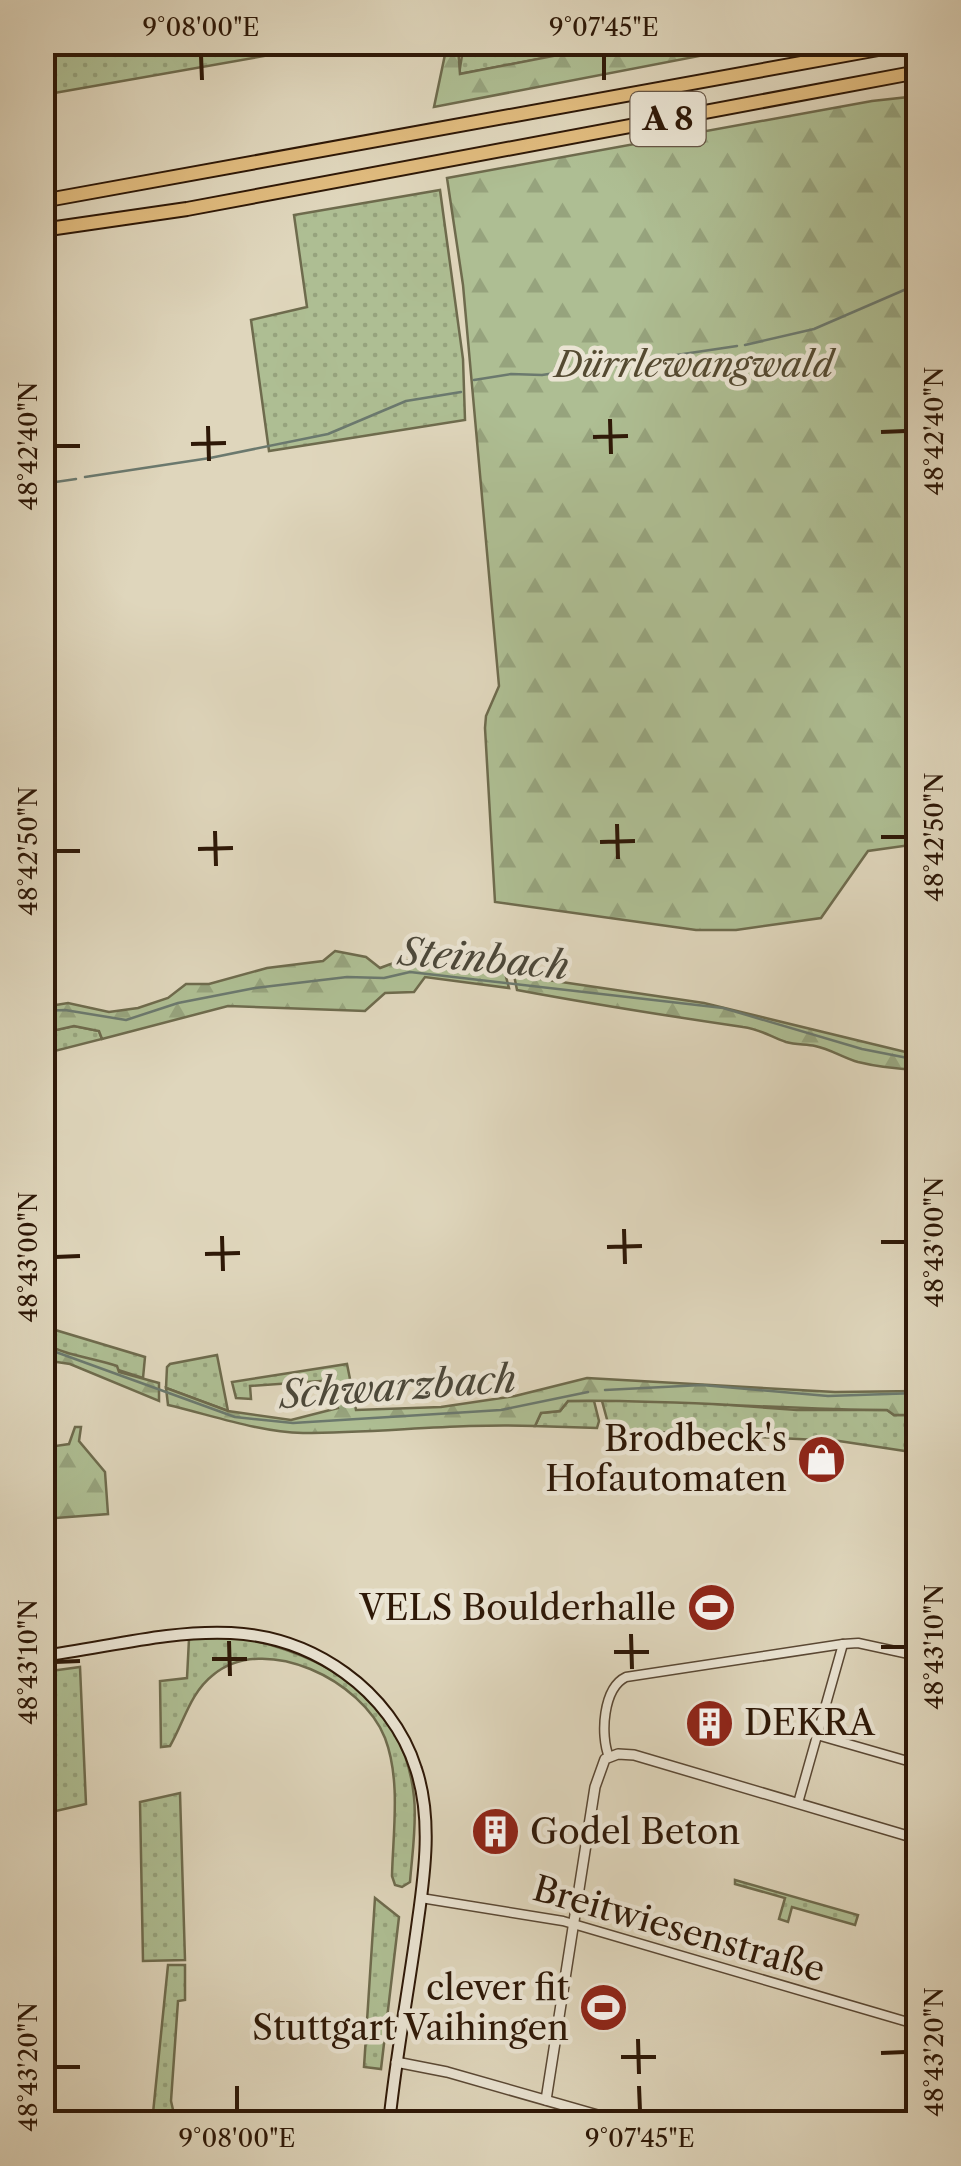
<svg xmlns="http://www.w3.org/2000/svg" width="961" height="2166" font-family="'Libre Caslon Text',serif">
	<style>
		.green { fill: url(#green-dots); stroke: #6e6b4d; stroke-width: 2.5 }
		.forest { fill: url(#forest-firs); stroke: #6e6b4d; stroke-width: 2.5 }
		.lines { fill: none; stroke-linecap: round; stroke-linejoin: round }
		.stream { stroke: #6b796e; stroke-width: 2.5 }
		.minor-casing { stroke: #5a4834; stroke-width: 11 }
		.tertiary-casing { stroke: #5a4834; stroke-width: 12 }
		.secondary-casing { stroke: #2e1807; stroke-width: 14 }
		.motorway-casing { stroke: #2e1807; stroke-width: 16 }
		.minor { stroke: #eae4d3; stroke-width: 8 }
		.tertiary { stroke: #eae4d3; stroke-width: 9 }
		.secondary { stroke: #eae4d3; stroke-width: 10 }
		.motorway { stroke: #e0bb7e; stroke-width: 12 }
		.ticks { fill: none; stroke: #2e1807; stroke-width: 4 }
		.labels { text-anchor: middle; stroke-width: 9; stroke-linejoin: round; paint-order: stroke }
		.shield { fill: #eae4d3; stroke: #654; stroke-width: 2.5 }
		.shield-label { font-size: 32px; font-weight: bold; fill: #2e1807 }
		.park-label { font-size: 35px; font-style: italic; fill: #544a31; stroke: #eae4d3 }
		.poi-label { font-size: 35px; fill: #2e1807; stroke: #eae4d3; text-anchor: end }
		.street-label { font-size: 35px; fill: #2e1807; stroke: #eae4d3 }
		.water-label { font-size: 38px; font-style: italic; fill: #4c483a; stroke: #eae4d3 }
		.neatline { fill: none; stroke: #2e1807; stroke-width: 4 }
		.ticks-label { font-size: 25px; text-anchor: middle; fill: #2e1807 }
	</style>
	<defs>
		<pattern id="green-dots" width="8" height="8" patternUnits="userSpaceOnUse" patternTransform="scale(2.5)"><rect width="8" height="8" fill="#aebe93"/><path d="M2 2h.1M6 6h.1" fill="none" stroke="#96a37d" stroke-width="1.8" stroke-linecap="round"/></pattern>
		<pattern id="forest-firs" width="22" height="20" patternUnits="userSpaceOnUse" patternTransform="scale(2.5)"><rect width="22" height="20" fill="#aebe93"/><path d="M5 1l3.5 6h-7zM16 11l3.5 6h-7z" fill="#96a37d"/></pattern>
	</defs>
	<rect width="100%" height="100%" fill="#dfd6bc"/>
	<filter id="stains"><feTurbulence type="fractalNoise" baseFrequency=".002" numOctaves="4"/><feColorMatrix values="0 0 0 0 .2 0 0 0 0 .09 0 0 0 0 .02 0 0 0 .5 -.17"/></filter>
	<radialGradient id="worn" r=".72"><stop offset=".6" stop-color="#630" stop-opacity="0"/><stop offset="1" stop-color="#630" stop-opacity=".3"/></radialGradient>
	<g class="green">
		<path d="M43,42H338V43L43,95Z"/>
		<path d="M464,43H625L459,74Z"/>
		<path d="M440,190L463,359L465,420L269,451L251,320L307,307L294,215Z"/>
		<path d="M74,1026L99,1031L102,1039L43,1054L42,1033Z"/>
		<path d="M42,1326L145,1357L143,1378L53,1349L43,1342Z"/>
		<path d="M217,1355L228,1411L166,1388L167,1367L170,1364Z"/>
		<path d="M347,1364L352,1389L337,1392L334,1380L250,1386L251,1399L236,1398L232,1382Z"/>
		<path d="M662,1400L797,1410H887L894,1415H918V1453L839,1441L617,1430L608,1423L602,1401Z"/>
		<path d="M568,1401H594L599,1421L597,1428L535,1426L541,1413L560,1411Z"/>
		<path d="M239,1637C326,1655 404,1698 414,1797C417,1824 412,1855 410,1882L402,1887L395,1885L392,1876C393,1832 401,1780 385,1738C363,1681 265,1632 213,1675C190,1693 184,1722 170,1746L161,1747L160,1681L187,1678L189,1639Z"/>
		<path d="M80,1667L86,1804L43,1814V1672Z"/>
		<path d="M180,1793L185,1960L143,1961L140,1802Z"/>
		<path d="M735,1880L858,1915L855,1925L792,1907L788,1922L779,1919L785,1898L735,1884Z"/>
		<path d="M375,1898L399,1917L381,2069L364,2067Z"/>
		<path d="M168,1965H185V2000L178,2001L171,2101L176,2123H152Z"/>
	</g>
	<g class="forest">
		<path d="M625,42L767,43L434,107L447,45L458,47L460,74Z"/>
		<path d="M918,96V844L868,851L821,918L736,930H696L495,902L485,728L486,716L499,686L463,285L447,178L872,101Z"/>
		<path d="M335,951L366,957L380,968C420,950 464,965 505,973L509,988L425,977L414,992L385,993L365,1011L228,1006L102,1039L99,1031L74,1026L43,1033V1007L68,1003L109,1012L138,1008L168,998L186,984H209L267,968L323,961Z"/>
		<path d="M514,975L704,1003L918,1055V1070C899,1069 878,1067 858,1062C844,1058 830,1049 815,1046C806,1044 796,1045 786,1042C771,1037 760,1029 743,1027C668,1016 592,1004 517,990Z"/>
		<path d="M43,1342C62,1355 94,1358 117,1366L119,1372L159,1383V1401L70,1364L43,1360Z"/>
		<path d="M587,1378L835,1392L918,1391V1415H894L887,1410C780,1410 675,1399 568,1401L560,1411L541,1413L535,1426C457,1423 381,1433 303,1433C259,1432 211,1415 168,1405L166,1388L228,1411L291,1420L338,1408L337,1392L352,1389L356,1410L441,1407L515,1396Z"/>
		<path d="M75,1427H81L79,1441L105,1472L108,1514L43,1519V1470L49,1478L53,1475L49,1467L55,1446L69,1444Z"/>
	</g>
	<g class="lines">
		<g class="stream">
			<path d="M42,48L67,42"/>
			<path d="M745,345L814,329L918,284"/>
			<path d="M474,380L511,374L542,375L737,346"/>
			<path d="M85,477L210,458L328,434L406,401L461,392"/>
			<path d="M42,484L76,479"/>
			<path d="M42,1011L65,1010L126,1020L178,1003L255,988L347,977L384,978L410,972L723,1008L862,1049L918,1060"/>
			<path d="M42,1347L235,1417L293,1423L501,1410L588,1392"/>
			<path d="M605,1390L702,1385L828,1396L918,1393"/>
		</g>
		<defs>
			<g id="minor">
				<path d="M817,1735L918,1764"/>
				<path d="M609,1757C600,1735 603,1688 626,1677L843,1644L858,1643L918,1656"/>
				<path d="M798,1803L843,1644"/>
				<path d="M421,1898L563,1921L918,2025"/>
			</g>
			<g id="tertiary">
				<path d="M396,2062L447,2072L629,2124"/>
				<path d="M546,2100L595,1787L605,1759L618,1754L634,1755L918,1839"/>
			</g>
			<path id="secondary" d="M42,1656C105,1648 168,1630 231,1633C272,1635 312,1649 345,1673C377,1696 404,1730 416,1769C432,1817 425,1871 418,1920C409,1988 396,2055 389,2124"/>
			<g id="motorway">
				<path d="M42,201L917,42"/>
				<path d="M42,230L187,209L918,72"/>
			</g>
		</defs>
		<use href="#minor" class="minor-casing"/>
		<use href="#tertiary" class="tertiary-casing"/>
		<use href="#secondary" class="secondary-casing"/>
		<use href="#motorway" class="motorway-casing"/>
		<use href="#minor" class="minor"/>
		<use href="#tertiary" class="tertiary"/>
		<use href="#secondary" class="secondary"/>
		<use href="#motorway" class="motorway"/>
	</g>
	<path class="ticks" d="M201,55L202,80M604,55V80M610,419L611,454M208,426L209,461M881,432L906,431M593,437L628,436M191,444L226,443M55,446H80M617,824L618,859M215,831L216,866M881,837H906M600,842L635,841M198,849L233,848M55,851H80M624,1229L625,1264M222,1236L223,1271M881,1242H906M607,1247L642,1246M205,1254L240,1253M55,1257L80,1256M631,1634L632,1669M229,1641L230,1676M881,1647H906M614,1652H649M212,1659H247M55,1662L80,1661M638,2039L639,2074M881,2053L906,2052M621,2057H656M55,2067H80M237,2086V2111M639,2086L640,2111"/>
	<defs>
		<symbol id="shop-disc" viewBox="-11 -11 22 22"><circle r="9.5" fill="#8f2418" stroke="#eae4d3"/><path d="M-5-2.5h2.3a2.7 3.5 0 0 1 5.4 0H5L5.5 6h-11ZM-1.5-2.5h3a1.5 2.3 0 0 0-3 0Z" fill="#fff"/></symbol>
		<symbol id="stadium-disc" viewBox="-11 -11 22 22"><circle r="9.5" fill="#8f2418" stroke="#eae4d3"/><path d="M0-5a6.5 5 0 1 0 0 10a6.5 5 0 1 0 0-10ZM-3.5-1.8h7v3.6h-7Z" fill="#fff"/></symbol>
		<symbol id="building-disc" viewBox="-11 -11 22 22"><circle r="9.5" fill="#8f2418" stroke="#eae4d3"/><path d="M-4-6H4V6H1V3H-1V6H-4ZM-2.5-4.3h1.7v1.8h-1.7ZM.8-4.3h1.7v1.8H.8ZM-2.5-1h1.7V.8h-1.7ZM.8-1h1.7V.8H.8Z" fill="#fff"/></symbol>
	</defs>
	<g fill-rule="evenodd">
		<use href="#shop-disc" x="794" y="1432" width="55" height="55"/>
		<use href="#stadium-disc" x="684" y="1580" width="55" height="55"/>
		<use href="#building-disc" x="682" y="1696" width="55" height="55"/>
		<use href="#building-disc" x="468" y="1804" width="55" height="55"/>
		<use href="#stadium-disc" x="576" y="1980" width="55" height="55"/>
	</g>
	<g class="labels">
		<rect class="shield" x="630.5" y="92" width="75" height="54" rx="8"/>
		<g class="shield-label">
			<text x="668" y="130">A 8</text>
		</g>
		<g class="park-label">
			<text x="694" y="377">Dürrlewangwald</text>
		</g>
		<g class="poi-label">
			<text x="787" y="1451">Brodbeck's<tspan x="787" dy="40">Hofautomaten</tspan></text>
			<text x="676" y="1620">VELS Boulderhalle</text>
			<text x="744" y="1735" text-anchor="start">DEKRA</text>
			<text x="530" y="1844" text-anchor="start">Godel Beton</text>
			<text x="569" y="2000">clever fit<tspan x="569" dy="40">Stuttgart Vaihingen</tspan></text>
		</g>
		<g class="street-label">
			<text transform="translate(679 1929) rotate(16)" y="12">Breitwiesenstraße</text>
		</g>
		<g class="water-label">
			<text transform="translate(484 959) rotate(5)" y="13">Steinbach</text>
			<text transform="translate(398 1387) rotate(-4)" y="13">Schwarzbach</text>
		</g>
	</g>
	<rect width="961" height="2166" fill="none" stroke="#dfd6bc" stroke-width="110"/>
	<rect x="55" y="55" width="851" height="2056" class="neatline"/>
	<g class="ticks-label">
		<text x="201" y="36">9°08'00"E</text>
		<text x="604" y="36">9°07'45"E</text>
		<text transform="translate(934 431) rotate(-90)" y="9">48°42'40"N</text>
		<text transform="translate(28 446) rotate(-90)" y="9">48°42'40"N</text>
		<text transform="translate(934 837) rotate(-90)" y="9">48°42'50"N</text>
		<text transform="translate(28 851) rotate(-90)" y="9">48°42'50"N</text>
		<text transform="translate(934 1242) rotate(-90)" y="9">48°43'00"N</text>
		<text transform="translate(28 1257) rotate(-90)" y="9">48°43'00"N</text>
		<text transform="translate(934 1647) rotate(-90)" y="9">48°43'10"N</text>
		<text transform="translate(28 1662) rotate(-90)" y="9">48°43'10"N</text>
		<text transform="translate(934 2052) rotate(-90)" y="9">48°43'20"N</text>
		<text transform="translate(28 2067) rotate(-90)" y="9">48°43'20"N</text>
		<text x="237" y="2147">9°08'00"E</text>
		<text x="640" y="2147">9°07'45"E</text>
	</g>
	<rect width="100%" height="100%" filter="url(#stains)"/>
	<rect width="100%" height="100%" fill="url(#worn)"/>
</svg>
